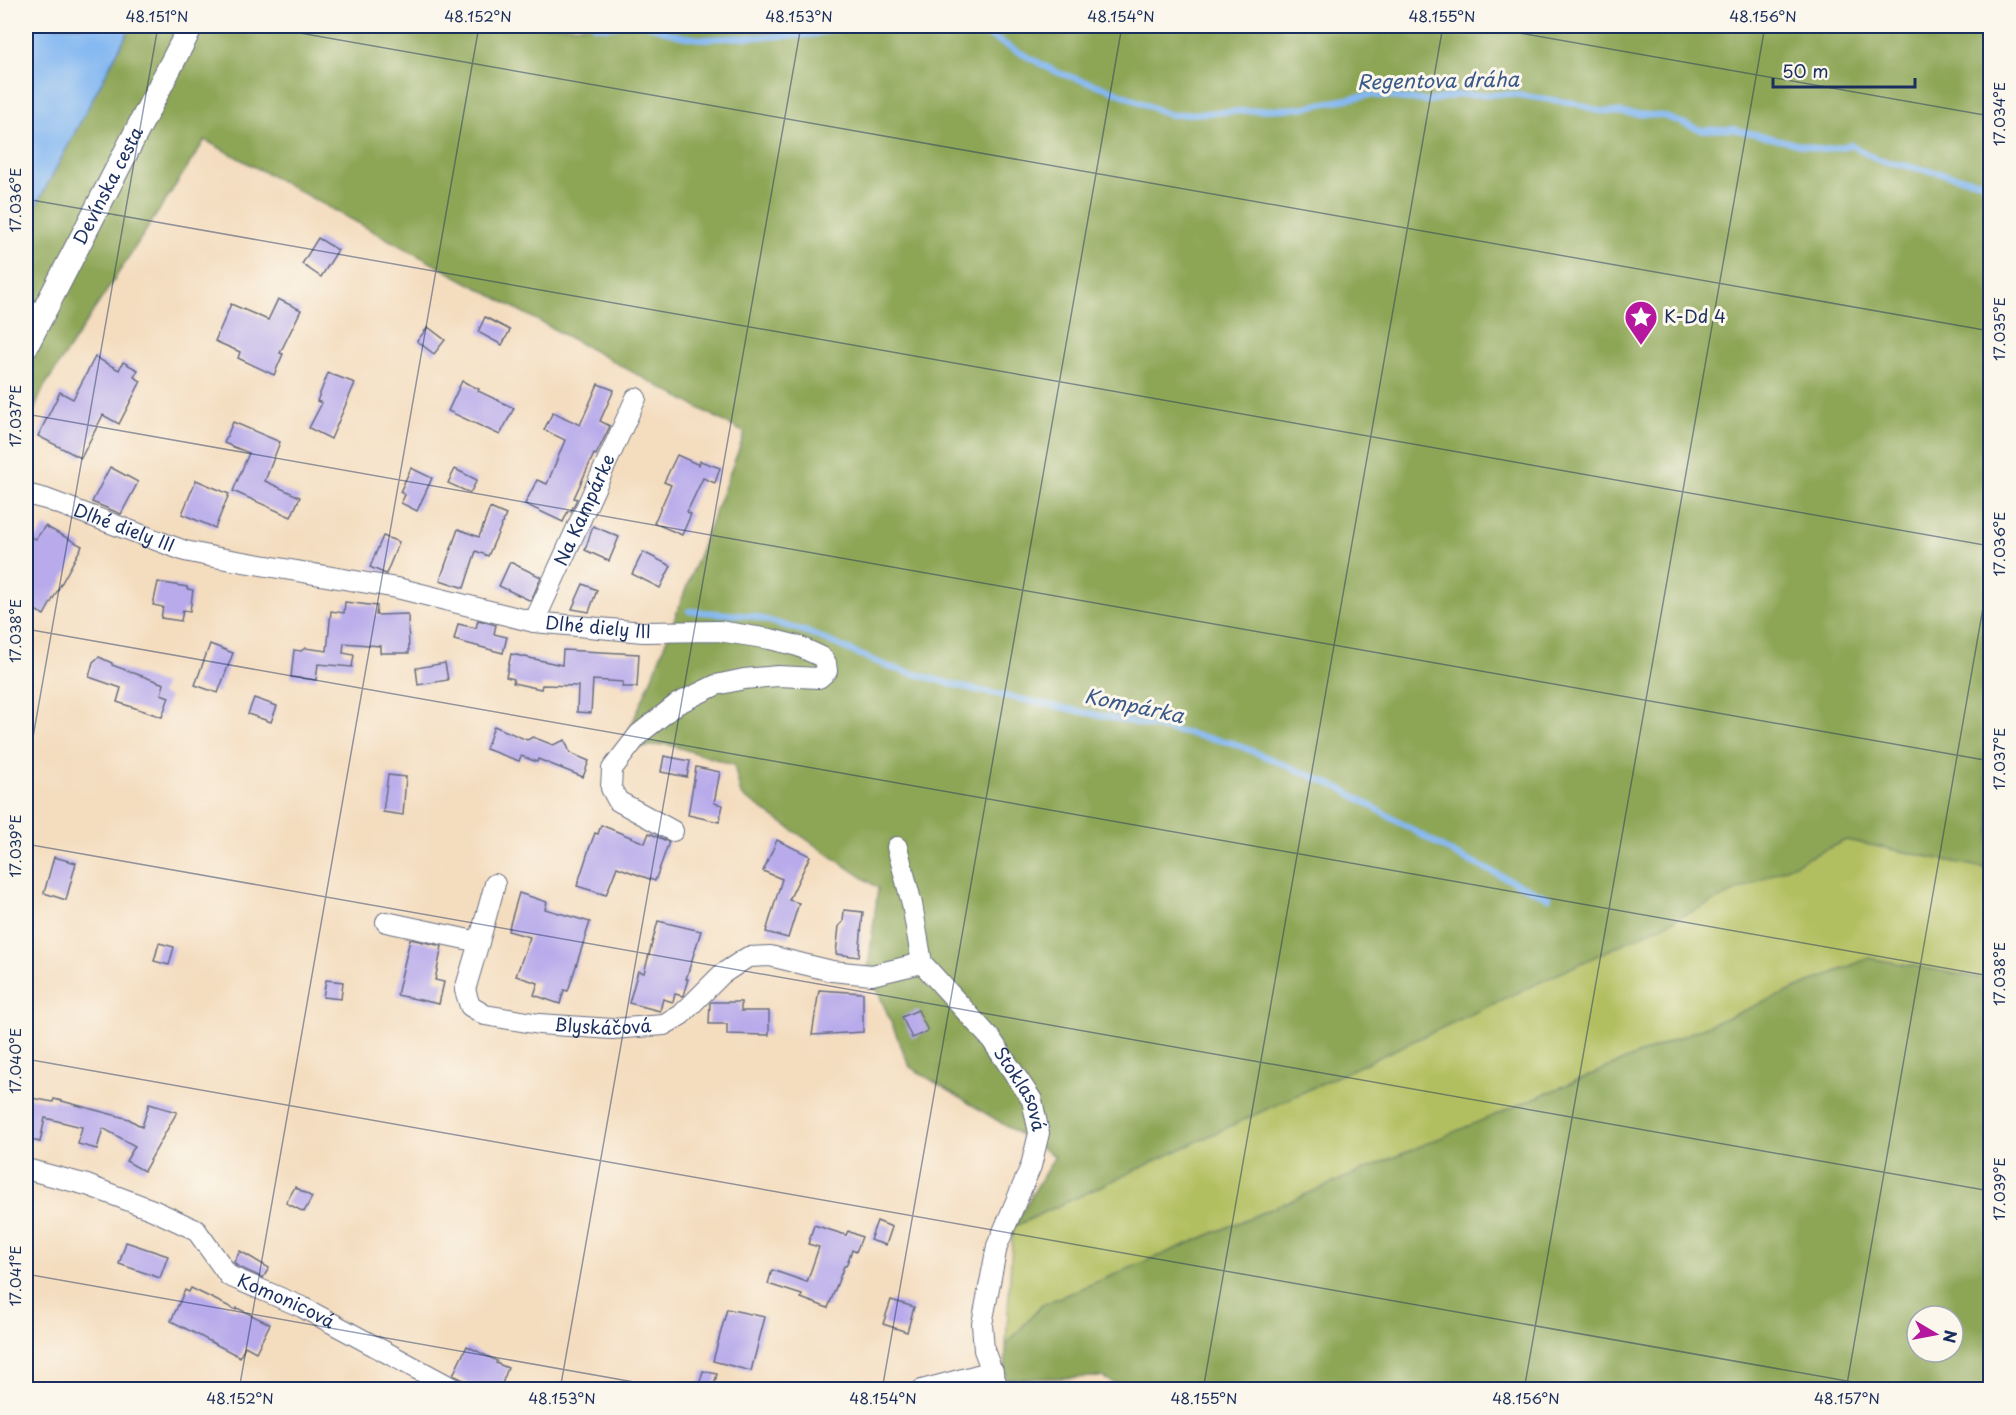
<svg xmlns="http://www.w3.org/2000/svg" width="2016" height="1415" font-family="'Playpen Sans',sans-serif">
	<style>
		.green { fill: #b2bf61; stroke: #667760; stroke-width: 1.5 }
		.forest { fill: #8da657; stroke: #546a5a; stroke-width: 1.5; fill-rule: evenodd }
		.water { fill: #84b8f2; stroke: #5074a8; stroke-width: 1.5 }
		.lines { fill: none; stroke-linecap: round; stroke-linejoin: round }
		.stream { stroke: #84b8f2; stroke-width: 6 }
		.building { fill: #b8aaeb }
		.minor-casing { stroke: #676c80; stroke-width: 22 }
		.tertiary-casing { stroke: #676c80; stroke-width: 26 }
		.minor { stroke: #fff; stroke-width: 20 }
		.tertiary { stroke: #fff; stroke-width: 24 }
		.ticks { fill: none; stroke: #1b2f5e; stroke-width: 1.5; stroke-opacity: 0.45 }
		.labels { text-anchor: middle; stroke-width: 6; stroke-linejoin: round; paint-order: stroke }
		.street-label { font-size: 18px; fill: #1b2f5e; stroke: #fbf7ec }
		.poi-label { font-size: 18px; fill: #1b2f5e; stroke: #fbf7ec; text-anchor: start }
		.water-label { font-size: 20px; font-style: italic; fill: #3a588a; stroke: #fbf7ec }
		.neatline { fill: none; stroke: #1b2f5e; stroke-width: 2 }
		.ticks-label { font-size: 15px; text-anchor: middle; fill: #1b2f5e }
	</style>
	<rect width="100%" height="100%" fill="#fbf7ec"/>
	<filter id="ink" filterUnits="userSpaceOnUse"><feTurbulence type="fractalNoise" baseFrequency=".0167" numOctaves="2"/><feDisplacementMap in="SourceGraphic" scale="12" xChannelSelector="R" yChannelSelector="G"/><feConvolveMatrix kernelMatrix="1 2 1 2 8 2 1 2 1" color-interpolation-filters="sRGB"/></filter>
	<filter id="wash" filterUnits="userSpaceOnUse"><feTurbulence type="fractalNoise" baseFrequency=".008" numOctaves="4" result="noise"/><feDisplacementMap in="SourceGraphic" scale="24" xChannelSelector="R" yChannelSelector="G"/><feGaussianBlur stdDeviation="1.35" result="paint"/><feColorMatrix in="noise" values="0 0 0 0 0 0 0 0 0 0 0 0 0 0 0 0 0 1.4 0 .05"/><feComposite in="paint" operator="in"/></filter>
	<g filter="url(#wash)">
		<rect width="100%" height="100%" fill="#f4ddbf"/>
		<path class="green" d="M1846,840L1990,869V980L1869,958L1042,1305L1006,1345L1013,1227Z"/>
		<g class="forest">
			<path d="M131,26H1990V869L1846,840L1013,1227L1055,1156L910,1067L868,968L878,888L741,795L734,765L667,744L621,750L655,670L745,433L205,140L44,387L26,428V225Z"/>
			<path d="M1869,958L1990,980V1389L1154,1390L1114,1383L1102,1377L1005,1379L1006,1345L1042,1305ZM1917,1316H1953V1352H1917Z"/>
		</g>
		<path class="water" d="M26,26H131L26,225Z"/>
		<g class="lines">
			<g class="stream">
				<path d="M595,26L607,27L616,26"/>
				<path d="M649,26L680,36L702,39L811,35L844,26"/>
				<path d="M928,26L976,29L1056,72L1109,89L1170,115L1300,108L1369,95L1428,101L1458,95L1511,94L1574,103L1599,111L1663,116L1701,130L1733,129L1823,150L1851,145L1878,160L1982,182L1990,188"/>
				<path d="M689,611L752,616L807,632L889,667L967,688L1233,743L1342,789L1458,856L1549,898"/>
			</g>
		</g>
		<g id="blocks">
			<g class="building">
				<path d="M318,238L338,250L321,277L302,264Z"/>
				<path d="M278,299L301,310L280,353L283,354L274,375L238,358L240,352L215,341L231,304L268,320Z"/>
				<path d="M485,317L510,330L502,345L478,332Z"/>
				<path d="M428,327L445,340L434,354L417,341Z"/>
				<path d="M95,357L119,370L123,362L138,370L134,377L141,381L119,424L103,415L81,458L38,436L60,392L73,399Z"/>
				<path d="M328,373L355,383L331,439L309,428L322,403L317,401Z"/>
				<path d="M462,381L479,389L478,391L514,408L500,435L448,411Z"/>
				<path d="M598,384L614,390L600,421L610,426L596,455L594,454L574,498L577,499L571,511H568L563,522L525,504L537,480L547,484L565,440L544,430L553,412L580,425Z"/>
				<path d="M233,422L280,442L265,481L300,497L291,517L233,491L249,453L224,443Z"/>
				<path d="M677,455L699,465L700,461L720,468L715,483L703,478L687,512L691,514L682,535L654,523L671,485L664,482Z"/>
				<path d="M110,467L138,482L121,514L92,502Z"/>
				<path d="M411,468L432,478L417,511L401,503L405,495L400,492Z"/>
				<path d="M455,469L477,480L470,493L448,483Z"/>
				<path d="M196,480L229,494L215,528L182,514Z"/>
				<path d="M490,508L506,515L488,556L476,551L464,588L440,580L458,529L479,537Z"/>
				<path d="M45,526L82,546L44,615L26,605V536L36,539Z"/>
				<path d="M593,526L619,537L609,561L585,550Z"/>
				<path d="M383,536L399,542L386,574L370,567Z"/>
				<path d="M643,552L671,566L660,588L632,574Z"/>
				<path d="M510,562L541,577L531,601L499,586Z"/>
				<path d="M158,582L187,587V589L193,590L190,611L183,610L181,621L161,618L163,607L153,605Z"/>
				<path d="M583,584L597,590L589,612L572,609Z"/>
				<path d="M345,602L377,606L376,615L408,614L409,653H380V646L344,643L343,653L354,655L352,667L318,664L316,680L291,677L294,650L301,651L305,648L327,651L331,611L344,613Z"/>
				<path d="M478,620L496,625L494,634L507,637L503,653L454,640L458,624L476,628Z"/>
				<path d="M210,644L233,653L218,693L195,685Z"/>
				<path d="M563,650L639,654L637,687H622L623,682L593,680L591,713L577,712L578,686L542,685L541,689L513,683L514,679L506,677L511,654L562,665Z"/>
				<path d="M99,657L112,663V665L164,684L161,694L169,697L162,717L117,702L121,688L89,677L93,662Z"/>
				<path d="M445,663L448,680L418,685L416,668Z"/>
				<path d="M254,698L277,706L271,722L248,714Z"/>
				<path d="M494,726L527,740L533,737L553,745L565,740L570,753L589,761L583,777L538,759L537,762L521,756L519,761L486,749Z"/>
				<path d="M664,756L690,761L687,777L661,772Z"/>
				<path d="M696,767L720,772L714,803L723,805L719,822L688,815Z"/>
				<path d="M388,775L406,777L403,815L383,812Z"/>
				<path d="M601,825L645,843L649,833L669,842L655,881L617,867L606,895L577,886L589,849L595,833L598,834Z"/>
				<path d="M777,840L810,856L789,900L799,903L788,938L766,932L782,879L763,871Z"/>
				<path d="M54,857L76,863L66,900L44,893Z"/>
				<path d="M519,893L547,902L545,909L590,922L568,991L564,990L560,1004L534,995L538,983L516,976L530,937L508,931Z"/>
				<path d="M844,910L863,912L859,957L836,954L839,926L843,922Z"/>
				<path d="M658,921L701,931L686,979H688L683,996L675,994L673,1002L663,999L660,1011L629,1003L638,971L644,973Z"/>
				<path d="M410,939L442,946L435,980L444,982L439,1004L397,995Z"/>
				<path d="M159,943L174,947L169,965L154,961Z"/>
				<path d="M326,980L343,982L341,999L323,997Z"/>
				<path d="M819,990L863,993V1032L812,1035Z"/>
				<path d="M711,1002H741V1011H769V1035L727,1034V1024H709L710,1003Z"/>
				<path d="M918,1010L928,1031L912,1038L902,1017Z"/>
				<path d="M26,1097L53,1102L54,1099L129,1119L142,1127L149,1104L177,1112L144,1171L126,1161L135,1146L103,1128L97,1149L78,1144L82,1127L45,1118L40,1142L26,1139Z"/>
				<path d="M295,1187L312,1197L304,1212L286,1203Z"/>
				<path d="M877,1221L892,1227L886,1245L870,1240Z"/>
				<path d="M814,1225L846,1235L848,1231L862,1237L856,1252L852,1250L846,1266H844L828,1308L801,1298L802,1295L768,1284L772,1270L807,1282L819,1247L808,1244Z"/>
				<path d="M126,1242L168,1256L160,1278L119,1264Z"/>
				<path d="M240,1251L269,1268L263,1278L237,1266L234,1262Z"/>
				<path d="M191,1288L236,1310L237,1308L270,1324L256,1352L245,1346L240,1357L171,1321L185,1290L189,1292Z"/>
				<path d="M891,1300L914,1307L907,1332L883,1324Z"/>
				<path d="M727,1309L765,1317L751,1371L713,1361Z"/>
				<path d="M467,1346L497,1361L496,1363L508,1368L500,1389H482L453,1375Z"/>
				<path d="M703,1371L717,1374L713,1389H698Z"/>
			</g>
		</g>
	</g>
	<g filter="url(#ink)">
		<use href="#blocks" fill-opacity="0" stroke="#676c80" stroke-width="1.5"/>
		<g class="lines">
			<defs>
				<g id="minor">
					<path id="s1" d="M26,494L46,499L185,551L214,557L397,588L534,622L643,632L719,631L770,639L798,646L822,657L826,663L827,671L819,678L778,676L744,679L716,685L677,704L639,734L612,769L611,788L618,801L673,831"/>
					<path id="s2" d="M534,622L636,398"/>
					<path id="s3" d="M897,847L912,904L922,963L991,1039L1032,1100L1039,1133L1031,1166L997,1246L982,1324L984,1350L999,1390"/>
					<path id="s4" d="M386,922L479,942L465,990L470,1006L485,1015L539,1024L612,1029L664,1025L681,1015L722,974L748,957L770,956L832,971L872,975L922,963"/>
					<path d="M479,942L495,884"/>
					<path id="s5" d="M26,1169L87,1185L153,1210L196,1230L229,1276L302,1307L456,1390"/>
					<path d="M922,1390L993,1371"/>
				</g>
				<g id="tertiary">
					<path id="s6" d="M26,346L191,26"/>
				</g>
			</defs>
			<use href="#minor" class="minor-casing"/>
			<use href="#tertiary" class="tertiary-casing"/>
			<use href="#minor" class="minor"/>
			<use href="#tertiary" class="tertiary"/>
		</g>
	</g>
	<path class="ticks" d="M260,26L1990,331M1480,26L1990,116M26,199L1990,546M26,414L1990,761M26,629L1990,976M26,777L158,26M26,844L1990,1191M26,1059L1898,1390M26,1274L679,1390M239,1390L479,26M560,1390L801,26M882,1390L1122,26M1203,1390L1443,26M1524,1390L1765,26M1846,1390L1990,568"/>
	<defs>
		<symbol id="sight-pin" viewBox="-11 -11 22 30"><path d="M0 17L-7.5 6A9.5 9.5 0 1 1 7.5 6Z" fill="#b5179e" stroke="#fbf7ec"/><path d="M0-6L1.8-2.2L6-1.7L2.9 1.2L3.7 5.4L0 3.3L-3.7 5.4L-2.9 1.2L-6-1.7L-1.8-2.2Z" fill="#fff"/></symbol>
	</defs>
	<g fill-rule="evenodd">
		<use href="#sight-pin" x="1622" y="298" width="38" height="52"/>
	</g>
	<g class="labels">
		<g class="street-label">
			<text dy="6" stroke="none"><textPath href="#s6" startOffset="180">Devínska cesta</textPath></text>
			<text dy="6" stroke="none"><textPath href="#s2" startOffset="123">Na Kampárke</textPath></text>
			<text dy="6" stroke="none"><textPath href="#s1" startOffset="104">Dlhé diely III</textPath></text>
			<text dy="6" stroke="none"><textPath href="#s1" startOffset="590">Dlhé diely III</textPath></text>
			<text dy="6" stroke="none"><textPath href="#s4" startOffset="298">Blyskáčová</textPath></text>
			<text dy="6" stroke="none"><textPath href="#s3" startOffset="280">Stoklasová</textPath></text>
			<text dy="6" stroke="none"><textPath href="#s5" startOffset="300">Komonicová</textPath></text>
		</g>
		<g class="poi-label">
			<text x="1664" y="323">K-Dd 4</text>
		</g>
		<g class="water-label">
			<text transform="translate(1438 81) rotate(-1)" y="7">Regentova dráha</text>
			<text transform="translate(1134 706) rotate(12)" y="7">Kompárka</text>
		</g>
	</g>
	<rect width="2016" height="1415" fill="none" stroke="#fbf7ec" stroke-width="66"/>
	<g transform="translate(1935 1334) rotate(100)"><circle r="28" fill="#fbf7ec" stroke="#a1a7b3" stroke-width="1.5"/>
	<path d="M0-4.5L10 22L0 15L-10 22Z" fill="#b5179e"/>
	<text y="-9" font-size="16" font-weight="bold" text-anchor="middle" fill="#1b2f5e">N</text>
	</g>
	<path d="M1773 78v9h142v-9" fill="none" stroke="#1b2f5e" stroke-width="3"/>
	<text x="1782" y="78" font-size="18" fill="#1b2f5e" stroke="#fbf7ec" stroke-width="4.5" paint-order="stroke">50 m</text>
	<rect x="33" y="33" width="1950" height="1349" class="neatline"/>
	<g class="ticks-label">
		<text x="157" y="22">48.151°N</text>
		<text x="478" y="22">48.152°N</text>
		<text x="799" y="22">48.153°N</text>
		<text x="1121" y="22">48.154°N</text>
		<text x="1442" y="22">48.155°N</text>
		<text x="1763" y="22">48.156°N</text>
		<text transform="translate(2000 114) rotate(-90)" y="5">17.034°E</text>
		<text transform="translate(16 200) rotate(-90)" y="5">17.036°E</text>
		<text transform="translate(2000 329) rotate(-90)" y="5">17.035°E</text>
		<text transform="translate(16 416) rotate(-90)" y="5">17.037°E</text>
		<text transform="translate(2000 544) rotate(-90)" y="5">17.036°E</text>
		<text transform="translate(16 631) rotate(-90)" y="5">17.038°E</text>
		<text transform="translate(2000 759) rotate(-90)" y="5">17.037°E</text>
		<text transform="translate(16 846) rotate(-90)" y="5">17.039°E</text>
		<text transform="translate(2000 974) rotate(-90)" y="5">17.038°E</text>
		<text transform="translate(16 1061) rotate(-90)" y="5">17.040°E</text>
		<text transform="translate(2000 1189) rotate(-90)" y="5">17.039°E</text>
		<text transform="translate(16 1276) rotate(-90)" y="5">17.041°E</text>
		<text x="240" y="1404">48.152°N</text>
		<text x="562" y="1404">48.153°N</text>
		<text x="883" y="1404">48.154°N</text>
		<text x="1204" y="1404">48.155°N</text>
		<text x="1526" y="1404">48.156°N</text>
		<text x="1847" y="1404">48.157°N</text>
	</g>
</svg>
